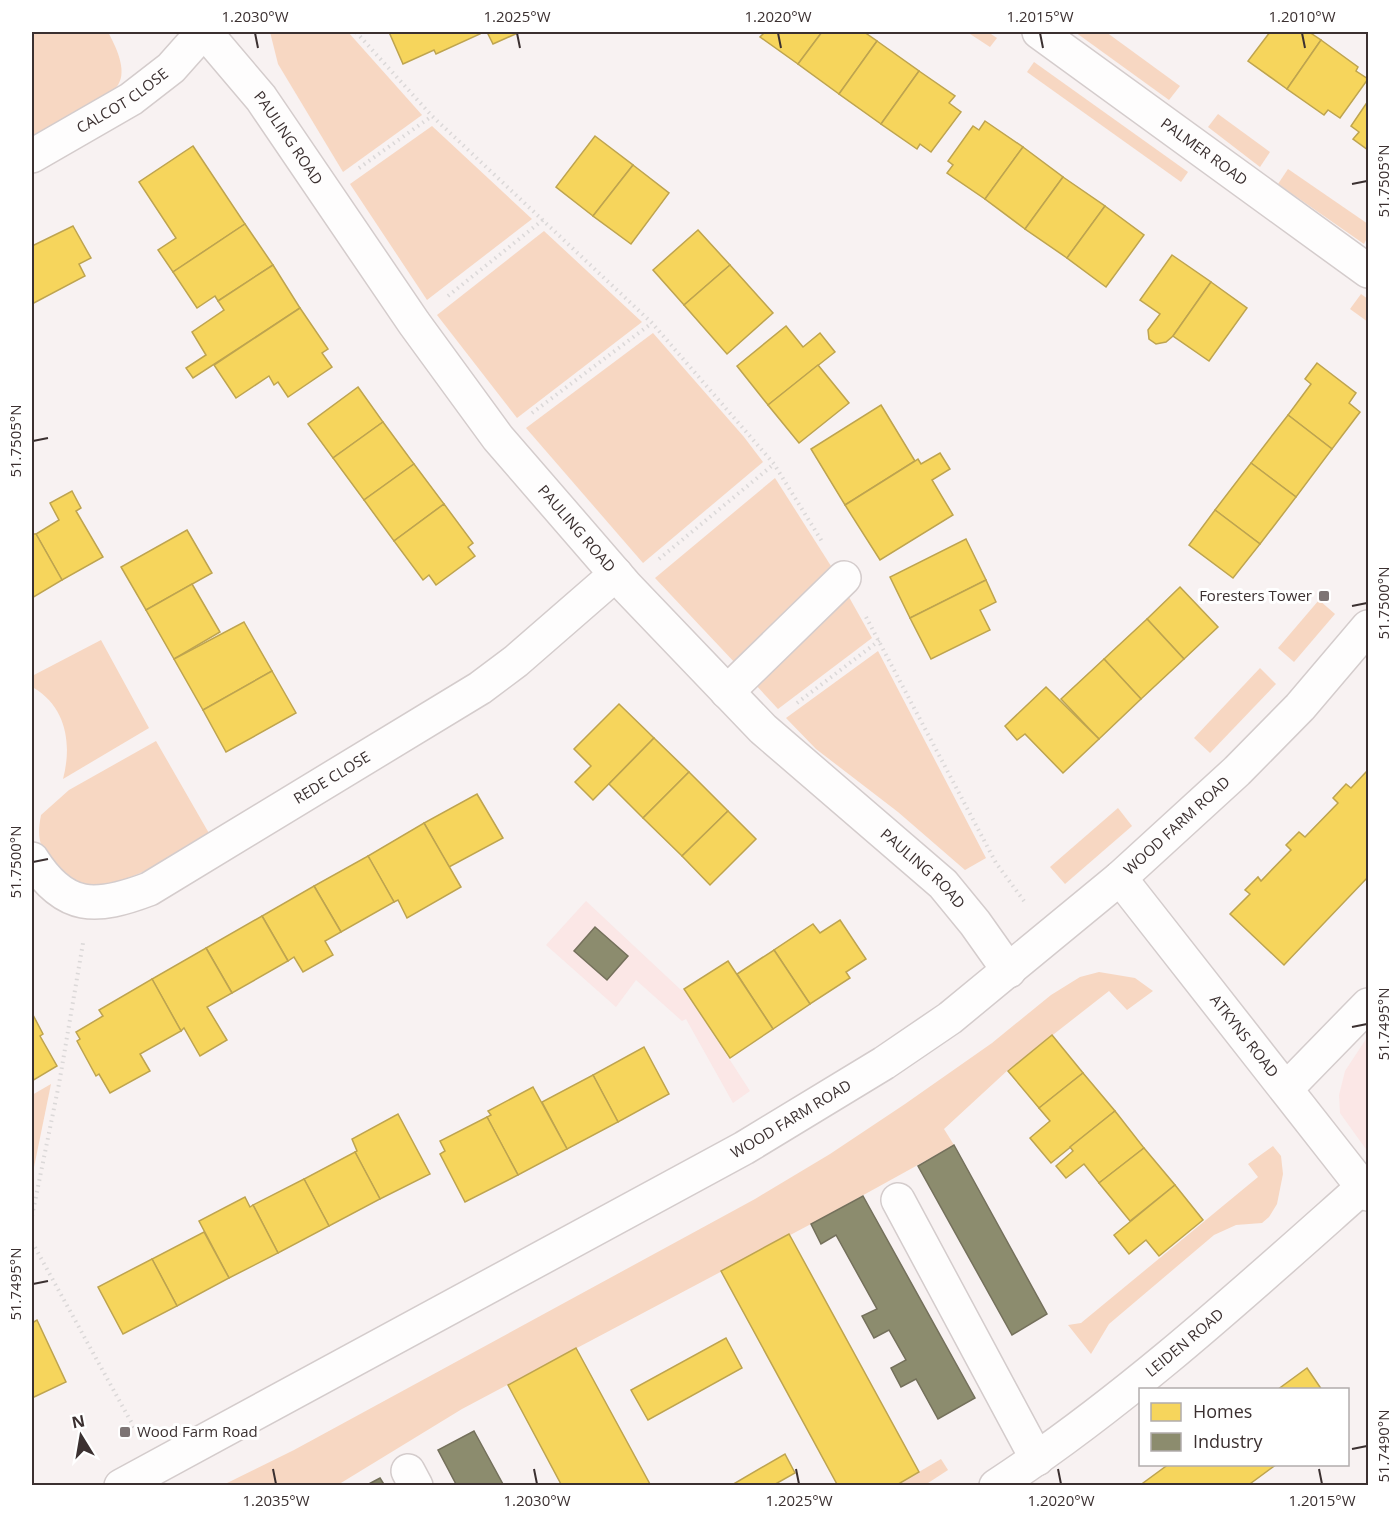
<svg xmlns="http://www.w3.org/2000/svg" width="1400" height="1517" font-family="'Open Sans',sans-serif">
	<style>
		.built { fill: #fbe7e6 }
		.green { fill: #f7d7c2 }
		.homes { fill: #f6d55c; stroke: #bea44f; stroke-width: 1.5 }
		.industry { fill: #8c8c6e; stroke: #74705b; stroke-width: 1.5 }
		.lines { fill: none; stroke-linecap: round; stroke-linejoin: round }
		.minor-casing { stroke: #d4cccc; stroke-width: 36 }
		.path { stroke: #dbd8d8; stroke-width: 4; stroke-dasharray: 1.5 4.5; stroke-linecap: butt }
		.minor { stroke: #fefdfd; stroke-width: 33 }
		.ticks { fill: none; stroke: #3b3030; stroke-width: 2 }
		.poi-dot { fill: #7d7474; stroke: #fff; stroke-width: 2 }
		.labels { text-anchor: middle; stroke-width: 6; stroke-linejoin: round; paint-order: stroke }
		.street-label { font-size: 15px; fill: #3b3030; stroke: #fff }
		.poi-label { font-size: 15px; fill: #3b3030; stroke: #fff; text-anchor: end }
		.neatline { fill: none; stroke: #3b3030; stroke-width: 2 }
		.ticks-label { font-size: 15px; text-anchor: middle; fill: #3b3030 }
	</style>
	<rect width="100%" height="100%" fill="#f8f2f2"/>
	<g class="built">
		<path d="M586,901L681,990L684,989L750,1091L733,1103L686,1019L682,1021L636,980L616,1007L546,945Z"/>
		<path d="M1368,1036V1152L1340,1113L1339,1095L1345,1071Z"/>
	</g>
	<g class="green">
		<path d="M32,32H108C115,45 128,70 118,85C109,99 49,126 32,136Z"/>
		<path d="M270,32H348L422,115L343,172L278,64Z"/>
		<path d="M967,32H988L997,38L990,47Z"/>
		<path d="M1075,32H1106L1180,86L1169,100Z"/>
		<path d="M1034,62L1188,172L1181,182L1027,72Z"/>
		<path d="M1218,114L1270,152L1260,167L1208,127Z"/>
		<path d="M432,126L532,219L427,300L350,184Z"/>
		<path d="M1288,169L1368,224V236L1364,244L1278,184Z"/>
		<path d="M544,231L642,322L517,418L437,315Z"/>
		<path d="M1361,294L1368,299V322L1350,309Z"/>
		<path d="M653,333L744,437L763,462L643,563L526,428Z"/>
		<path d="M775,478L831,566L736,664L655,578Z"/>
		<path d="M845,590L872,638L778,709L754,683Z"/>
		<path d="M1319,600L1335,614L1294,662L1278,648Z"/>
		<path d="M101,640L149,728L63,779C72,745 67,708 34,688L32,676Z"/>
		<path d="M878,651L986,858L965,870L898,812L816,749L786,718Z"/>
		<path d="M1260,668L1276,684L1210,753L1194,738Z"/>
		<path d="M156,741L210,835C168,858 88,917 50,862C39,845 37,836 41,815L69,790Z"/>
		<path d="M1118,808L1132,826L1065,884L1050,867Z"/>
		<path d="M1099,972L1135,978L1153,991L1127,1010L1109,991L1008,1070L944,1129L954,1145L811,1224L462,1409L336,1486H221L294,1450L755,1199L830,1154L905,1104L992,1043L1051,995L1080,977Z"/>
		<path d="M51,1084L32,1177V1095Z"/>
		<path d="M1273,1146L1281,1156L1283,1174L1277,1204L1269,1217L1262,1223L1236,1225L1214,1235L1109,1324L1091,1354L1068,1325L1081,1323L1258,1177L1248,1164Z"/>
		<path d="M941,1459L948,1470L925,1485L895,1486Z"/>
	</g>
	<g class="homes">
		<path d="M389,32H479L480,34L436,54L434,50L403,64Z"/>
		<path d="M487,32H520L493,44Z"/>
		<path d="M765,32H822L798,64L760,37Z"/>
		<path d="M822,32H864L877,41L839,94L798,64Z"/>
		<path d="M1270,32H1309L1321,40L1287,89L1248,61Z"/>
		<path d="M1321,40L1358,67L1356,71L1368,79L1340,118L1328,110L1324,115L1287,89Z"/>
		<path d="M877,41L919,71L881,124L839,94Z"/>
		<path d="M919,71L955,96L949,103L961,112L931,152L920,144L917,149L881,124Z"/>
		<path d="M1368,101V150L1353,139L1359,132L1351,126Z"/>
		<path d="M985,121L1023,147L985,199L947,173L953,165L948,161L973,126L979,130Z"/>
		<path d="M595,136L633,165L593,216L556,187Z"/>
		<path d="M193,146L245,224L173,272L158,250L176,238L139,182Z"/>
		<path d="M1023,147L1063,177L1025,229L985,199Z"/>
		<path d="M633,165L669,193L631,244L593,216Z"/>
		<path d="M1063,177L1105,206L1067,258L1025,229Z"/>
		<path d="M1105,206L1144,235L1106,287L1067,258Z"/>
		<path d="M245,224L273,265L218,301L215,296L197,308L173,272Z"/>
		<path d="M73,226L91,258L79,264L85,276L32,304V246Z"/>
		<path d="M698,230L730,265L684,305L653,270Z"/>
		<path d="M1172,255L1211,282L1173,336L1166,342L1156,344L1149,339L1148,330L1160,314L1140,300Z"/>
		<path d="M273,265L300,308L193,378L186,368L206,355L192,332L224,310L218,301Z"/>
		<path d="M730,265L773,313L727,354L684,305Z"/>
		<path d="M1211,282L1247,308L1209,361L1173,336Z"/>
		<path d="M300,308L328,349L322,353L332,367L288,397L278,382L274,385L269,376L236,398L214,365Z"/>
		<path d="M786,326L803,347L820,333L835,352L768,405L737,366Z"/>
		<path d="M1317,363L1356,393L1349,403L1360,412L1332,449L1288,415L1311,384L1305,379Z"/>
		<path d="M818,365L849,403L799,443L768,405Z"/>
		<path d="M358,387L383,422L333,458L308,424Z"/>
		<path d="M881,405L915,461L845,505L811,449Z"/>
		<path d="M1288,415L1332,449L1296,497L1251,463Z"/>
		<path d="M383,422L414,464L364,500L333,458Z"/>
		<path d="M940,453L950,469L932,480L953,515L880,560L845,505L915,461L918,459L921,464Z"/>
		<path d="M1251,463L1296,497L1260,544L1215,510Z"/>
		<path d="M414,464L444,504L394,541L364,500Z"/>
		<path d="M72,491L81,508L76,511L103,557L62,580L36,534L59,520L50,503Z"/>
		<path d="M444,504L473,543L468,547L475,556L436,585L429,575L423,580L394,541Z"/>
		<path d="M1215,510L1260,544L1233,578L1189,545Z"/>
		<path d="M187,530L212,573L146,610L121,567Z"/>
		<path d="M32,534H36L62,580L32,598Z"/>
		<path d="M966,539L986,580L910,618L890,577Z"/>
		<path d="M986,580L996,602L980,610L990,630L931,659L910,618Z"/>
		<path d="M192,584L220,632L174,659L146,610Z"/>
		<path d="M1180,587L1218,627L1184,659L1147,619Z"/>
		<path d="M1147,619L1184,659L1141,699L1104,659Z"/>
		<path d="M244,622L272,671L203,710L174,659Z"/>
		<path d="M1104,659L1141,699L1099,739L1061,699Z"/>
		<path d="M272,671L296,713L226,752L203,710Z"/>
		<path d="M1046,687L1099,739L1063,773L1025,734L1017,740L1005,726Z"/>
		<path d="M619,704L654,738L593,800L575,782L591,766L574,749Z"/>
		<path d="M654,738L689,772L643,818L609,784Z"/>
		<path d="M1368,770V877L1284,965L1230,914L1250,894L1245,890L1258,877L1261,881L1291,850L1286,845L1299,832L1305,837L1338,803L1333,798L1346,784L1351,788Z"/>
		<path d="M689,772L728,811L682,856L643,818Z"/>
		<path d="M477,794L503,838L449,867L424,823Z"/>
		<path d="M728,811L756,839L710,885L682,856Z"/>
		<path d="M424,823L461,887L407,918L398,900L394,902L368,856Z"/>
		<path d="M368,856L394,902L341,932L314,886Z"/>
		<path d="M314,886L341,932L325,941L333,955L303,972L294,957L288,961L262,916Z"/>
		<path d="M262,916L288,961L232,993L206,948Z"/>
		<path d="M840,920L866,959L846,972L850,978L810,1004L774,950L813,924L820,933Z"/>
		<path d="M206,948L232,993L207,1007L227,1040L200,1056L184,1028L181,1031L152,979Z"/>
		<path d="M774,950L810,1004L773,1029L737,974Z"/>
		<path d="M728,961L773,1029L730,1058L684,989Z"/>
		<path d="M152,979L181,1031L140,1054L150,1071L110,1093L99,1074L96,1076L77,1041L80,1039L76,1032L103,1016L99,1010Z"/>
		<path d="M32,1013L43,1034L40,1036L57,1066L32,1081Z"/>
		<path d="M1052,1035L1083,1073L1039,1108L1008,1071Z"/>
		<path d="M644,1047L669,1094L618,1122L593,1075Z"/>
		<path d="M1083,1073L1115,1111L1051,1163L1030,1138L1050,1121L1039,1108Z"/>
		<path d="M593,1075L618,1122L567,1149L542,1102Z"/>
		<path d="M533,1087L567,1149L518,1175L487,1117L491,1115L488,1111Z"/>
		<path d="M1115,1111L1144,1148L1099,1183L1084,1164L1066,1178L1056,1166L1073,1151L1070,1147Z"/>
		<path d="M398,1114L430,1174L380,1199L355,1152L357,1151L352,1139Z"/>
		<path d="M487,1117L518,1175L465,1202L440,1154L445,1151L440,1141Z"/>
		<path d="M1144,1148L1175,1185L1130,1221L1099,1183Z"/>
		<path d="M355,1152L380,1199L329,1226L304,1179Z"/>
		<path d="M304,1179L329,1226L278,1253L253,1205Z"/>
		<path d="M1175,1185L1203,1220L1159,1256L1146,1240L1129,1254L1114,1235Z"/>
		<path d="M245,1197L250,1207L253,1205L278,1253L229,1278L199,1221Z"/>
		<path d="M204,1232L229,1278L177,1306L152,1259Z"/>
		<path d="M789,1234L919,1472L895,1486H838L721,1271Z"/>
		<path d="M152,1259L177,1306L123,1334L98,1287Z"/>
		<path d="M37,1320L66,1382L32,1398V1323Z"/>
		<path d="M726,1338L742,1368L648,1420L631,1390Z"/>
		<path d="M576,1348L651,1486H562L508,1385Z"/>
		<path d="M1307,1368L1322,1390H1277Z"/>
		<path d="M785,1454L795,1473L772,1486H730Z"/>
		<path d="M1169,1464H1277L1247,1486H1139Z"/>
	</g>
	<g class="industry">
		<path d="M595,927L628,956L607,980L574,951Z"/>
		<path d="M954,1145L1047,1314L1012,1335L918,1166Z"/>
		<path d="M863,1196L975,1398L938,1419L916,1379L901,1387L891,1368L906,1360L889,1330L874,1338L862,1316L877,1309L836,1235L821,1244L811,1224Z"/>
		<path d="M474,1431L504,1486H457L438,1450Z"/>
		<path d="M380,1478L385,1486H365Z"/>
	</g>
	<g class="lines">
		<defs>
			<g id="minor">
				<path id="s1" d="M205,32L261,98L414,323L498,438L627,587L763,729L943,884L975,923L1009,971"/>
				<path id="s2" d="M1039,32L1368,271"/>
				<path id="s3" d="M32,156L131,99L171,68L203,32"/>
				<path d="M727,692L844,578"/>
				<path id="s4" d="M32,859C65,911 96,909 149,889L480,688L516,661L616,574"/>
				<path id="s5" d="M1120,878L1368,1194"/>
				<path d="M1286,1089L1368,1005"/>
				<path d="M898,1200L1037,1459"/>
				<path d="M408,1471L416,1486"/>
				<path id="s6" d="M121,1486L744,1148L884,1063L950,1018L1120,878L1237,771L1300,707L1368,627"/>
				<path id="s7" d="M996,1486C1126,1401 1247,1290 1363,1187"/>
			</g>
		</defs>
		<use href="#minor" class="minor-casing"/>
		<g class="path">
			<path d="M356,32L432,116L652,323L774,464L823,543"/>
			<path d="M359,168L432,116"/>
			<path d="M448,296L544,219"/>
			<path d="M532,413L652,323"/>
			<path d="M659,559L774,464"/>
			<path d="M866,617L996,863L1024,901"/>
			<path d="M797,703L880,640"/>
			<path d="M32,1216L59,1084L83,943"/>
			<path d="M32,1242L135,1429"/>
			<path d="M1365,1486L1368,1482"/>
		</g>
		<use href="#minor" class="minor"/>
	</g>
	<path class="ticks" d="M255,33L258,48M517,33L520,48M778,33L781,48M1040,33L1043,48M1302,33L1305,48M1352,184L1367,181M33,441L48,438M1352,606L1367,603M33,862L48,859M1352,1027L1367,1024M33,1284L48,1281M1352,1449L1367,1446M273,1469L276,1484M534,1469L537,1484M796,1469L799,1484M1058,1469L1061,1484M1319,1469L1322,1484"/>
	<g class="poi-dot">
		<rect x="1318" y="590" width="12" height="12" rx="3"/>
		<rect x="119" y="1426" width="12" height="12" rx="3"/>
	</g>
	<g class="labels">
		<g class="street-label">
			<text dy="5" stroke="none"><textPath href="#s3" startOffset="106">CALCOT CLOSE</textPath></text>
			<text dy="5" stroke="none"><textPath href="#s1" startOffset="135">PAULING ROAD</textPath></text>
			<text dy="5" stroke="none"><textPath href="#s2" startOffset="204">PALMER ROAD</textPath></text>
			<text dy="5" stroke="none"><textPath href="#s1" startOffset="621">PAULING ROAD</textPath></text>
			<text dy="5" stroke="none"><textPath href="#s4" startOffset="350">REDE CLOSE</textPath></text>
			<text dy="5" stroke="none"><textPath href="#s6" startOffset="1250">WOOD FARM ROAD</textPath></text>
			<text dy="5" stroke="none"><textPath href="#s1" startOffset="1107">PAULING ROAD</textPath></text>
			<text dy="5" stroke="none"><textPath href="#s5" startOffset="201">ATKYNS ROAD</textPath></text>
			<text dy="5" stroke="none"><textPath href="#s6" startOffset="764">WOOD FARM ROAD</textPath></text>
			<text dy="5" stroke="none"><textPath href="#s7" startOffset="237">LEIDEN ROAD</textPath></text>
		</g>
		<g class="poi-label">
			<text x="1312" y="601">Foresters Tower</text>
			<text x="137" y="1437" text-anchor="start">Wood Farm Road</text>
		</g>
	</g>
	<rect width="1400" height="1517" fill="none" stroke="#ffffff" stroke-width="66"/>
	<rect x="1139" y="1388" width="210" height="78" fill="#ffffff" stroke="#b1acac" stroke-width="1.5"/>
	<rect x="1151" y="1403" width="30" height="18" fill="#f6d55c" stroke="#b1acac" stroke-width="1.5"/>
	<text x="1193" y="1418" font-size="18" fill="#3b3030">Homes</text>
	<rect x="1151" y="1433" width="30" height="18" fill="#8c8c6e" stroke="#b1acac" stroke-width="1.5"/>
	<text x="1193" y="1448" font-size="18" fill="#3b3030">Industry</text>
	<g transform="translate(81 1436) rotate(349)" stroke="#ffffff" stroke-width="4.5" paint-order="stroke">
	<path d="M0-4.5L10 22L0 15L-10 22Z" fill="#3b3030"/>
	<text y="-9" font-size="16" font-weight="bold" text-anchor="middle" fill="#3b3030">N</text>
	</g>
	<rect x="33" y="33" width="1334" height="1451" class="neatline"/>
	<g class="ticks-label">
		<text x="255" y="22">1.2030°W</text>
		<text x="517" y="22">1.2025°W</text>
		<text x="778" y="22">1.2020°W</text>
		<text x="1040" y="22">1.2015°W</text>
		<text x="1302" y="22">1.2010°W</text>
		<text transform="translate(1384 181) rotate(-90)" y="5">51.7505°N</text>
		<text transform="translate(16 441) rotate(-90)" y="5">51.7505°N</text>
		<text transform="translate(1384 603) rotate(-90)" y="5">51.7500°N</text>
		<text transform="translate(16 862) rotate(-90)" y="5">51.7500°N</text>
		<text transform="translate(1384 1024) rotate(-90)" y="5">51.7495°N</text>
		<text transform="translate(16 1284) rotate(-90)" y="5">51.7495°N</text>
		<text transform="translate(1384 1446) rotate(-90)" y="5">51.7490°N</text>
		<text x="276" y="1506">1.2035°W</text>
		<text x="537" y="1506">1.2030°W</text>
		<text x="799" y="1506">1.2025°W</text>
		<text x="1061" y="1506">1.2020°W</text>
		<text x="1322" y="1506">1.2015°W</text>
	</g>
</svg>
